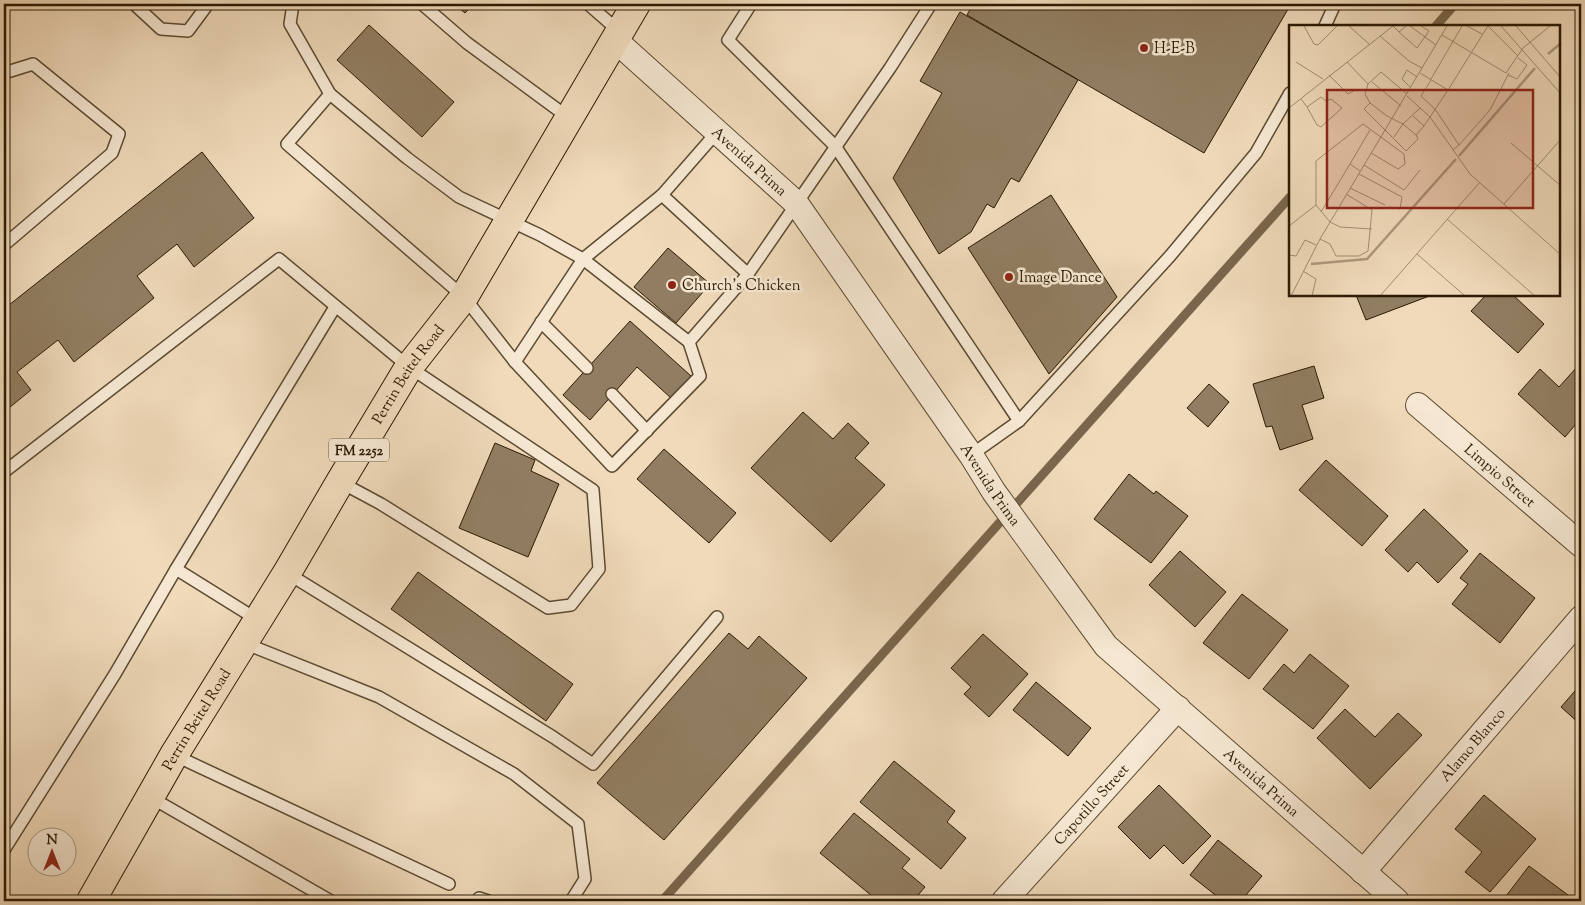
<svg xmlns="http://www.w3.org/2000/svg" width="1585" height="905" font-family="'Sorts Mill Goudy',serif">
	<style>
		.lines { fill: none; stroke-linecap: round; stroke-linejoin: round }
		.stream { stroke: #79664c; stroke-width: 9 }
		.building { fill: #917e62; stroke: #2b1a03 }
		.service-casing { stroke: #5c4a31; stroke-width: 14 }
		.minor-casing { stroke: #5c4a31; stroke-width: 26 }
		.primary-casing { stroke: #2b1a03; stroke-width: 30 }
		.service { stroke: #f5e7d2; stroke-width: 11 }
		.minor { stroke: #f5e7d2; stroke-width: 24 }
		.primary { stroke: #f0daba; stroke-width: 28 }
		.poi-dot { fill: #8f2418; stroke: #f5e7d2; stroke-width: 2 }
		.labels { text-anchor: middle; stroke-width: 5; stroke-linejoin: round; paint-order: stroke }
		.shield { fill: #f5e7d2; stroke: #685841; stroke-width: 1 }
		.shield-label { font-size: 14px; font-weight: bold; fill: #2b1a03 }
		.poi-label { font-size: 15px; fill: #2b1a03; stroke: #f5e7d2; text-anchor: start }
		.street-label { font-size: 15px; fill: #2b1a03; stroke: #f5e7d2 }
		.inset-river { fill: none; stroke: #ad997c; stroke-width: 2.5 }
		.inset-road { fill: none; stroke: #a18d71; stroke-width: 1 }
		.view { fill: #8f2418; fill-opacity: 0.15; stroke: #8f2418; stroke-width: 2.5 }
		.inset-edge { fill: none; stroke: #2b1a03; stroke-width: 2.5 }
	</style>
	<rect width="100%" height="100%" fill="#f0daba"/>
	<filter id="stains"><feTurbulence type="fractalNoise" baseFrequency=".004" numOctaves="4"/><feColorMatrix values="0 0 0 0 .2 0 0 0 0 .09 0 0 0 0 .02 0 0 0 .5 -.17"/></filter>
	<radialGradient id="worn" r=".72"><stop offset=".6" stop-color="#630" stop-opacity="0"/><stop offset="1" stop-color="#630" stop-opacity=".3"/></radialGradient>
	<g class="lines">
		<g class="stream">
			<path d="M1436,26L1455,4"/>
			<path d="M662,901L1290,197"/>
		</g>
	</g>
	<g class="building">
		<path d="M454,4H473L465,13Z"/>
		<path d="M973,4H1291L1204,153L967,15Z"/>
		<path d="M960,12L1078,80L1019,182L1011,178L994,208L987,204L971,232L939,254L893,178L942,93L920,81Z"/>
		<path d="M369,25L454,102L422,137L337,60Z"/>
		<path d="M202,152L254,218L194,267L177,244L137,276L154,298L74,362L58,340L17,372L31,390L4,412V309Z"/>
		<path d="M1051,195L1117,297L1049,374L968,248Z"/>
		<path d="M668,248L710,284L676,323L634,287Z"/>
		<path d="M1356,295H1432L1366,320Z"/>
		<path d="M1486,295H1513L1544,324L1518,353L1471,311Z"/>
		<path d="M630,321L691,376L671,398L637,367L590,420L563,395Z"/>
		<path d="M1314,366L1324,398L1302,405L1313,439L1280,450L1272,426L1266,427L1253,384Z"/>
		<path d="M1577,367L1581,371V418L1565,437L1518,394L1540,369L1559,387Z"/>
		<path d="M1209,384L1229,402L1208,427L1187,408Z"/>
		<path d="M803,412L833,439L848,423L869,443L855,458L885,485L831,542L751,468Z"/>
		<path d="M495,443L535,460L531,471L559,484L528,557L459,528Z"/>
		<path d="M664,449L736,513L709,543L637,479Z"/>
		<path d="M1326,460L1388,516L1362,546L1299,490Z"/>
		<path d="M1129,474L1154,494L1156,491L1188,516L1151,563L1094,519Z"/>
		<path d="M1424,509L1468,551L1438,583L1417,562L1408,572L1385,550Z"/>
		<path d="M1180,551L1226,592L1195,627L1149,585Z"/>
		<path d="M1480,553L1535,598L1500,643L1452,604L1468,584L1460,578Z"/>
		<path d="M418,572L573,684L546,721L391,609Z"/>
		<path d="M1242,594L1288,630L1249,679L1203,643Z"/>
		<path d="M729,633L748,649L759,636L807,678L664,840L597,783Z"/>
		<path d="M983,634L1028,674L989,717L964,694L971,687L951,668Z"/>
		<path d="M1310,654L1349,686L1313,729L1263,689L1284,664L1294,673Z"/>
		<path d="M1036,682L1091,728L1068,756L1013,710Z"/>
		<path d="M1581,684V725L1561,707Z"/>
		<path d="M1345,709L1375,737L1398,713L1422,735L1370,789L1317,738Z"/>
		<path d="M894,761L955,811L947,822L966,838L941,869L860,802Z"/>
		<path d="M1159,785L1211,836L1183,864L1164,845L1150,859L1118,827Z"/>
		<path d="M1484,795L1536,839L1490,892L1465,872L1482,852L1455,829Z"/>
		<path d="M854,813L910,859L902,868L925,887L913,901H878L820,853Z"/>
		<path d="M1218,840L1262,876L1241,901H1223L1190,875Z"/>
		<path d="M1529,866L1576,901H1505L1503,900Z"/>
	</g>
	<g class="lines">
		<defs>
			<g id="service">
				<path d="M134,4L161,29L188,31L208,4"/>
				<path d="M293,4L290,24L330,94L407,158L459,197L540,235L583,259L662,195L717,132"/>
				<path d="M422,4L467,43L569,118"/>
				<path d="M588,4L620,32"/>
				<path d="M751,4L728,40L835,146L1019,421L971,455"/>
				<path d="M1325,26L1335,4"/>
				<path d="M4,73L33,64L119,134L112,153L4,245"/>
				<path d="M330,94L287,144L464,297L515,362L612,466L700,376L689,342L748,274L662,195"/>
				<path d="M748,274L890,68L931,4"/>
				<path d="M541,322L587,368"/>
				<path d="M515,362L583,259L689,342"/>
				<path d="M612,394L647,431"/>
				<path d="M1019,421L1170,256L1256,153L1290,93"/>
				<path d="M4,472L279,259L409,367L593,490L599,569L571,605L548,608L381,504L340,482"/>
				<path d="M287,573L553,737L593,764L717,617"/>
				<path d="M258,620L176,569L335,307"/>
				<path d="M244,643L379,697L514,774L578,824L585,879L571,901"/>
				<path d="M174,755L449,884"/>
				<path d="M150,797L331,901"/>
				<path d="M4,850L115,674L176,569"/>
				<path d="M479,898L488,901"/>
			</g>
			<g id="minor">
				<path id="s1" d="M615,40L796,203L971,455L994,492L1106,646L1397,901"/>
				<path id="s2" d="M1418,405L1581,545"/>
				<path id="s3" d="M1363,872L1581,618"/>
				<path id="s4" d="M1004,901L1178,708"/>
			</g>
			<g id="primary">
				<path id="s5" d="M91,901L174,755L287,573L340,482L409,367L464,297L636,4"/>
			</g>
		</defs>
		<use href="#service" class="service-casing"/>
		<use href="#minor" class="minor-casing"/>
		<use href="#primary" class="primary-casing"/>
		<use href="#service" class="service"/>
		<use href="#minor" class="minor"/>
		<use href="#primary" class="primary"/>
	</g>
	<g class="poi-dot">
		<circle cx="1144" cy="48" r="5"/>
		<circle cx="1009" cy="277" r="5"/>
		<circle cx="672" cy="285" r="5"/>
	</g>
	<g class="labels">
		<rect class="shield" x="329" y="438.5" width="60" height="23" rx="4"/>
		<g class="shield-label">
			<text x="359" y="455">FM 2252</text>
		</g>
		<g class="poi-label">
			<text x="1154" y="53">H-E-B</text>
			<text x="1019" y="282">Image Dance</text>
			<text x="682" y="290">Church's Chicken</text>
		</g>
		<g class="street-label">
			<text dy="5" stroke="none"><textPath href="#s1" startOffset="181">Avenida Prima</textPath></text>
			<text dy="5" stroke="none"><textPath href="#s5" startOffset="615">Perrin Beitel Road</textPath></text>
			<text dy="5" stroke="none"><textPath href="#s2" startOffset="108">Limpio Street</textPath></text>
			<text dy="5" stroke="none"><textPath href="#s1" startOffset="586">Avenida Prima</textPath></text>
			<text dy="5" stroke="none"><textPath href="#s5" startOffset="210">Perrin Beitel Road</textPath></text>
			<text dy="5" stroke="none"><textPath href="#s3" startOffset="168">Alamo Blanco</textPath></text>
			<text dy="5" stroke="none"><textPath href="#s1" startOffset="991">Avenida Prima</textPath></text>
			<text dy="5" stroke="none"><textPath href="#s4" startOffset="130">Capotillo Street</textPath></text>
		</g>
	</g>
	<g transform="translate(1289 25)">
		<rect width="271" height="271" fill="#f0daba"/>
		<path class="inset-river" d="M259,29L272,18M170,131L246,43M22,239L78,234L167,134"/>
		<path class="inset-road" d="M15,1L25,19L29,20L48,1M60,1L80,19M104,1L110,7L117,1M121,1L147,20M178,1L193,9M199,1L229,31M212,1L272,69M227,1L272,53M110,7L128,23L140,6L132,1M153,10L217,48L234,23L261,1M91,11L120,36L133,43M7,37L34,54M58,37L79,59L76,69L81,78L98,91L114,99L131,83M131,48L159,65L199,1M40,50L59,69L66,65M219,50L228,54L238,40L229,33M142,54L173,1M142,55L132,71L146,84L170,120L164,125M83,57L112,81M79,59L92,47L118,69M122,63L113,54L118,45L128,52M118,71L141,92L181,149L272,230M12,74L18,82L32,72L37,76L42,74L53,83L32,102L28,100L18,82M81,78L75,84L117,126L129,114L127,110L135,101L124,91M0,83L104,1M135,101L159,65M105,112L114,99L127,110M222,118L272,161M170,120L201,85L220,48M75,140L115,165L131,145M71,146L61,139L81,105M70,149L113,172L111,184L100,182M61,163L96,180M215,179L272,114M27,180L41,197L51,202L83,204M32,187L61,139M158,194L246,271M0,201L27,180V136L74,99L115,129L116,139L109,144L82,128M31,214L41,219L47,231H70L79,226L83,185L57,169M128,229L176,271M0,230L7,231L16,215L27,220M14,246L27,254L23,271M2,271L31,214L158,1M91,271L191,157"/>
		<path class="view" d="M38,65H244V183H38Z"/>
		<rect width="271" height="271" class="inset-edge"/>
	</g>
	<rect width="1585" height="905" fill="none" stroke="#f0daba" stroke-width="20"/>
	<rect x="5" y="5" width="1575" height="895" fill="none" stroke="#2b1a03" stroke-width="2.5"/>
	<rect x="10" y="10" width="1565" height="885" fill="none" stroke="#2b1a03"/>
	<g transform="translate(52 852)"><circle r="24" fill="#f5e7d2" stroke="#a4957f"/>
	<path d="M0-4L9 19L0 12L-9 19Z" fill="#8f2418"/>
	<text y="-8" font-size="14" font-weight="bold" text-anchor="middle" fill="#2b1a03">N</text>
	</g>
	<rect width="100%" height="100%" filter="url(#stains)"/>
	<rect width="100%" height="100%" fill="url(#worn)"/>
</svg>
